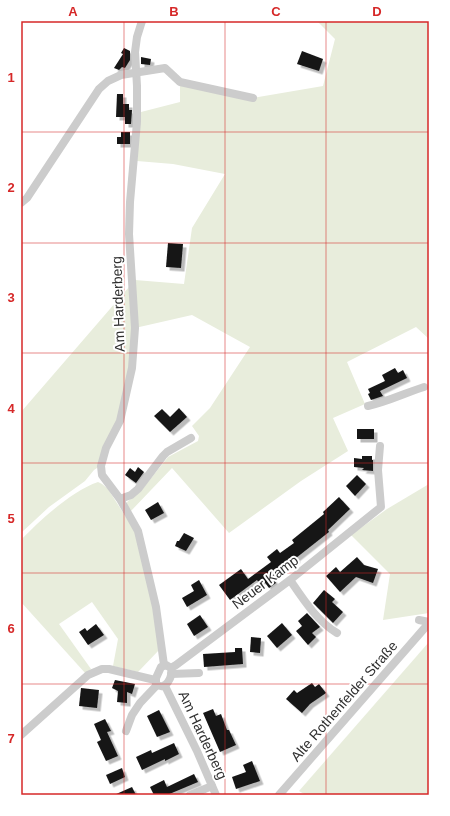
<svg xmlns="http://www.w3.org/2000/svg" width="450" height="816" font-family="Helvetica,sans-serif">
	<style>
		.green { fill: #e8eddc }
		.building { fill: #161616; filter: url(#shadow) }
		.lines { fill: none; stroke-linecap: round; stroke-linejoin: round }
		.minor { stroke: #ccc; stroke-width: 8 }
		.grid { fill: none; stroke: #d62828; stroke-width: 1; stroke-opacity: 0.55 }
		.labels { text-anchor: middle; stroke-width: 4; stroke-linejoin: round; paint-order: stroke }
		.street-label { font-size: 14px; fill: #2f2f2f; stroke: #fff }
		.neatline { fill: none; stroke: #d62828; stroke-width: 1.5 }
		.grid-label { font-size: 13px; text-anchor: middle; font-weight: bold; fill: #d62828 }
	</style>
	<defs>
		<filter id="shadow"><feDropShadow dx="3.5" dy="3.5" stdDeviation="0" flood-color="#0004"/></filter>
	</defs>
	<rect width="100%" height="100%" fill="#fff"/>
	<g class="green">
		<path d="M317,21H429V339L416,327L347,362L365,404L333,418L348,451L301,481L229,533L172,468L130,512L126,504L128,501L140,492L168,457L198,441L199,436L192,426L210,408L250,347L192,315L135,328L120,421L97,468L94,470L85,481L49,507L21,533V412L135,280L184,284L192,228L225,174L173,164L137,161L141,112L180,102V82L253,98L323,86L335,39Z"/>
		<path d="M98,482L102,484L108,489L136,533L154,608L159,650L138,672L113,666L118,639L92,602L59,624L91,669L86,674L21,602V540C40,520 72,491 98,482Z"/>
		<path d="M429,484V613L383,620L390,574L351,535L387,509Z"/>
		<path d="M429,642V795H306L299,791Z"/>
	</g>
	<g class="building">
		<path d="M124,48L130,51V60L125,68L122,67L119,70L114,68L123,54L121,53Z"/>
		<path d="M302,51L323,59L319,71L297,64Z"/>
		<path d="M141,57L151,59L150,65L141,64Z"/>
		<path d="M117,94H123V104H129V110H132L131,124H125V117H116Z"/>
		<path d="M121,132H130V144H117V137H121Z"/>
		<path d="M168,243L183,244L181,268L166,267Z"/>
		<path d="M395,368L398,373L403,370L407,378L380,391L383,396L371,400L368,394L370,393L368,389L385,381L382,375Z"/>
		<path d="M179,408L187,417L170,432L154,416L162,409L170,417Z"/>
		<rect x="357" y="429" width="17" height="10"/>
		<path d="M362,456H372V460H373V471L362,470L364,468L354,467V458L362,459Z"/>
		<path d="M138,467L144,472L136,483L125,475L130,468L135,472Z"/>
		<path d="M357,475L366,484L355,496L346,486Z"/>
		<path d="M339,497L350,509L328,530L329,532L296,558L297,559L272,577L276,583L269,588L263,580L259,583L257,580L230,600L219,585L241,569L248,579L271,562L267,557L277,549L280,553L294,543L292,540L324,514L323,512Z"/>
		<path d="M158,502L164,513L151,520L145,510Z"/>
		<path d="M184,533L194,538L186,551L175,546L177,541H179Z"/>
		<path d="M357,557L364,565L378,569L373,583L356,577L340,592L326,576L336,567L340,572Z"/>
		<path d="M199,580L207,595L187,607L182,598L194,591L191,585Z"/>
		<path d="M324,590L335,599L332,602L343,612L333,623L313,603Z"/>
		<path d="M307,613L320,627L312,633L316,637L308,645L296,631L302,626L298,621Z"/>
		<path d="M200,615L208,627L194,636L187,624Z"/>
		<path d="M282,623L292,635L277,648L267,636Z"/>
		<path d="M96,624L104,635L88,645L79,632L85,628L87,631Z"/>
		<path d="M251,637L261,638L260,653L250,652Z"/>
		<path d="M235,648H242L243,664L204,667L203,654L235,652Z"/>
		<path d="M115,680L135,684L132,694L127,692V703L117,702L118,691L112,688Z"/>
		<path d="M312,683L315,687L319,684L326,693L310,704L302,713L286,699L294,690L297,693Z"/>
		<path d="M81,688L99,690L97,708L79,706Z"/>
		<path d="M213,709L216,716L221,714L227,730H229L236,745L220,752L203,713Z"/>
		<path d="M159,710L170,732L157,737L147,716Z"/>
		<path d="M105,719L111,731L107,732L118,756L106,761L97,742L101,740L94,724Z"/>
		<path d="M174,743L179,754L165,761V759L142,770L136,757L151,750L152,753Z"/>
		<path d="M252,761L260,781L236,789L232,777L246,772L243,765Z"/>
		<path d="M122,768L125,777L110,784L106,775Z"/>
		<path d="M194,774L198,782L167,795H154L150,787L164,780L167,787Z"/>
		<path d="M132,787L136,795H114Z"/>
	</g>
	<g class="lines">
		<g class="minor">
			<path d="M142,21L137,37L135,52L137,86V122L130,202L129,234L135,328L132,368L120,421L106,448L101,466L102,475L120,499L138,531L156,607L164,665"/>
			<path d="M21,203L27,198L99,89L108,81L121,75L165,68L180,82L253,98"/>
			<path d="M368,406C387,402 405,393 424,387"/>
			<path d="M120,499L131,495L138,489L163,456L167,452L191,438"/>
			<path d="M290,580C303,599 317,621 337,633"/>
			<path d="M419,620L429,622"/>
			<path d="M166,665L171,668C173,676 166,692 156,684V678L161,667Z"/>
			<path d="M171,668L176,665L290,580L381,507L378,470L380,446"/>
			<path d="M171,674L199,673"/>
			<path d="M165,686L197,751L216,795"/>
			<path d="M126,731L132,715L140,703L157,685"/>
			<path d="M21,735L88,675L102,669H109L155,680"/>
			<path d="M190,795L212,786"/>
			<path d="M279,795L429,623"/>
		</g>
	</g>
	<path class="grid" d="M124,21V795M225,21V795M326,21V795M21,132H429M21,243H429M21,353H429M21,463H429M21,573H429M21,684H429"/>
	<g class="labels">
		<g class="street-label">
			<text transform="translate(118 304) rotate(-92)" y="5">Am Harderberg</text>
			<text transform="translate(265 582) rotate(-37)" y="5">Neuer Kamp</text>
			<text transform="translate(344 701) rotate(-49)" y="5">Alte Rothenfelder Straße</text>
			<text transform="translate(203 735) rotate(65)" y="5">Am Harderberg</text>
		</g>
	</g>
	<rect width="450" height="816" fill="none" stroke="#ffffff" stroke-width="44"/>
	<rect x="22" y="22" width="406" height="772" class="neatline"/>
	<g class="grid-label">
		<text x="73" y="16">A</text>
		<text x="174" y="16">B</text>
		<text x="276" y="16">C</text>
		<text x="377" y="16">D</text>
		<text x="11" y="82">1</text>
		<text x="11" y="192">2</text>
		<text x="11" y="302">3</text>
		<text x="11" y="413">4</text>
		<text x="11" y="523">5</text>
		<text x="11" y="633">6</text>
		<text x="11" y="743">7</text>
	</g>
</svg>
